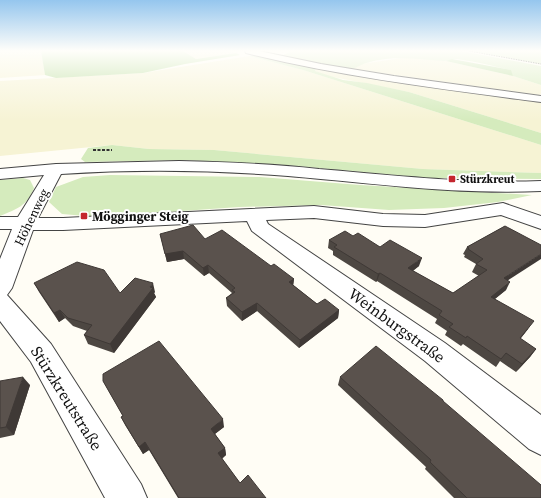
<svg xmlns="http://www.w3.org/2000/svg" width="541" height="498" font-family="'Source Serif 4',serif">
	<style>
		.farmland { fill: #f6f3d4 }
		.green { fill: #d5ebbd }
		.forest { fill: #b9dc9c }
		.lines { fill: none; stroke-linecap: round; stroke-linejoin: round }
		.minor-casing { stroke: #444; stroke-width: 2 }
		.path-far1 { stroke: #333; stroke-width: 1; stroke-dasharray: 1.5 1; stroke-linecap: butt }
		.path { stroke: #333; stroke-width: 2; stroke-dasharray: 3 1.5; stroke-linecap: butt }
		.minor { fill: #fff; fill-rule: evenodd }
		.wall { fill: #4d4742 }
		.shaded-wall { fill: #3f3936 }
		.building { fill: #5a524d; stroke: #3f3936 }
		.poi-dot { fill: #c4262e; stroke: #fff; stroke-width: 1.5 }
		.labels { text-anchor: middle; stroke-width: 4; stroke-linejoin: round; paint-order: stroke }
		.far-poi-label { font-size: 11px; font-weight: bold; fill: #111; stroke: #fff; text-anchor: start }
		.poi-label { font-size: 13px; font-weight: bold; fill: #111; stroke: #fff; text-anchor: start }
		.street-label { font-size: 13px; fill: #111; stroke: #fff }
		.near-street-label { font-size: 16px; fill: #111; stroke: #fff }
	</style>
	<rect width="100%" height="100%" fill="#fffdf5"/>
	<g class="farmland">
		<path d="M0,51H41L45,75L0,78Z"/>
		<path d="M183,51H228L236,53L196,59Z"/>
		<path d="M249,56L303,70L541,145V173L423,169L214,150L149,149L112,145L0,156V81L143,73Z"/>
		<path d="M409,57L446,61L513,76L541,85V94L539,95L353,69L361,64Z"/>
		<path d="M316,68L541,102V133L409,92L323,75L315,71Z"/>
	</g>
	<g class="green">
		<path d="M287,51H461L541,66V85L513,76L510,70C493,66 474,61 456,59C452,59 448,61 444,61C415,59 380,53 353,69L307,61L283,55L290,52Z"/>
		<path d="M471,51H541V64Z"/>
		<path d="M256,55L316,68L315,71L343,80L367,83L409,92L541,133V145L303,70L249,56Z"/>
		<path d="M112,145L149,149L214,150L423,169L541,173V179L428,178L285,165L185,160L85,162L81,159L88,148Z"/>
		<path d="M110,175L260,177L360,185L532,195L498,202L444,208L389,210L321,205L239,207L97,217L62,214L49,202L56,187L83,177Z"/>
		<path d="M23,178L30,180L34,188C27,206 17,209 0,216V180Z"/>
	</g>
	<g class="forest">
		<path d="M41,51H183L196,59L236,53L240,55L185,64L143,73L56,78L45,75Z"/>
		<path d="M452,59L511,70L513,76L446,61Z"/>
	</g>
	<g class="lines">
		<defs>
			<g id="minor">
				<path d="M245,51H259L321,64L394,76L541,96V102C442,89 343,77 246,53Z"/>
				<path d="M179,161C226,162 273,164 319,169C393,175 466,184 541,181V191C456,195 372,183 288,176C213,170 137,169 61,174L38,218H63L314,206L383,214L425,215L503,203L541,216V229L501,215L425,227L383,226L314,218L266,220L268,224L445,343L541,415V455L529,449L425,361L252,231L247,221L63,230H33L12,288L7,295L51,344L141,484L147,498H105L31,362L0,321V259L12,229H0V217H18L44,175L0,179V169L56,164Z"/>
			</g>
		</defs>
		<use href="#minor" class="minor-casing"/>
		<path class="path-far1" d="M469,51L541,64"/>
		<path class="path" d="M93,150H112"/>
		<use href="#minor" class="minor"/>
	</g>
	<g class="wall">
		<path d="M505,226L508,281L506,290L495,299L528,329L520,339L536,349L530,357L516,372L500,361L496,367L463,344L461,346L445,335L447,331L435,323L437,319L377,281L376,282L333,255V251L328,248L329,240L353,236L380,247L419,266L413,271L453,293L479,276L472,272L476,264L464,257L465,255L463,254L467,247Z"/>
		<path d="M160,234L205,239L271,266L294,279L293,285L317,304L339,310L338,318L299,348L257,311L242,321L227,306L226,298L232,293L209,273L204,276L184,259L167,262Z"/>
		<path d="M34,283L120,293L155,292L154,293L156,297L114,353L88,344L84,335L87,331L73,326L65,318L59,322L39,292Z"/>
		<path d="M340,377L443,402L541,498H454L425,469L426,467L338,385Z"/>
		<path d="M0,381L30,385L14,435L0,438Z"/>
		<path d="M103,381L224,427L215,434L225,448L226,455L222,459L240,483L266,498H178L149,450L143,454L125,425L121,417L123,416Z"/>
	</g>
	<g class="shaded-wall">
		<path d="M183,251L184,259L167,262L165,254Z"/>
		<path d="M541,254V259L499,286L504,278Z"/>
		<path d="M422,258L419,266L405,276L408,268Z"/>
		<path d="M208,265L209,273L204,276L203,268Z"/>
		<path d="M380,273L377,281L376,282L378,274Z"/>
		<path d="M294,279L293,287L289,282Z"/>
		<path d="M510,282L506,290L487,305L491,297Z"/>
		<path d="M153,283L155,292L154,293L156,297L114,353L110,344Z"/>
		<path d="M257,303V311L242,321V312Z"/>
		<path d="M60,310L65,318L59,322L54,313Z"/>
		<path d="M339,310L338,318L299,348L300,340Z"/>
		<path d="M534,321L528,329L514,347L520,338Z"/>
		<path d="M536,349L530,357L516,372L522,364Z"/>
		<path d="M23,377L30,385L14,435L6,427Z"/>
		<path d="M223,419L224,427L212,436L211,429Z"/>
		<path d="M145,442L149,450L143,454L139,447Z"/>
		<path d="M225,448L226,455L219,460L218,453Z"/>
	</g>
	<g class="building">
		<path d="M193,225L205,239L222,230L271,266L274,264L294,279L289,282L317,304L325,299L339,310L300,340L257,303L242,312L226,298L235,292L232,290L235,288L208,265L203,268L183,251L165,254L160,234Z"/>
		<path d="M505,226L541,245V254L504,278L510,282L491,297L534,321L520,338L536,349L522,364L506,353L501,359L467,336L466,338L449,327L453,324L439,315L442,311L380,273L378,274L334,247L337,245L329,240L345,231L353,236L358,233L380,247L390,240L422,258L408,268L453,293L487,270L476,264L483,259L468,249L469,248L467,247Z"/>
		<path d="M77,262L104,270L120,293L135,278L153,283L150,287L153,288L110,344L84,335L92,325L68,318L60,310L54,313L34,283Z"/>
		<path d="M159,341L223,419L211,429L225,448L218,453L240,483L248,475L266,498H179L145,442L139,447L121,417L123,416L103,381V374Z"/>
		<path d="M376,346L443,400V401L541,485V498H467L430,462L431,460L340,377Z"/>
		<path d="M23,377L6,427L0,428V381Z"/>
	</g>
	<linearGradient id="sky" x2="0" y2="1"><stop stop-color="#95c6ee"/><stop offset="0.42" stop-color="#fffefa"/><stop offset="1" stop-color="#fffefa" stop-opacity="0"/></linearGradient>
	<rect width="541" height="121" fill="url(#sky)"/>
	<g class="poi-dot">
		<rect x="448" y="175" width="8" height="8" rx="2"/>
		<rect x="80" y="212" width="8" height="8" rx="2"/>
	</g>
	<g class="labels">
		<g class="far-poi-label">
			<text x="460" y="183">Stürzkreut</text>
		</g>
		<g class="poi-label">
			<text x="92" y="221">Mögginger Steig</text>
		</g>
		<g class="street-label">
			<text transform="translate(31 217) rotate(-64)" y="5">Höhenweg</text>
		</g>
		<g class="near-street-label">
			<text transform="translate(397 325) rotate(36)" y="6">Weinburgstraße</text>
			<text transform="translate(67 398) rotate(58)" y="6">Stürzkreutstraße</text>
		</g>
	</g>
</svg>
